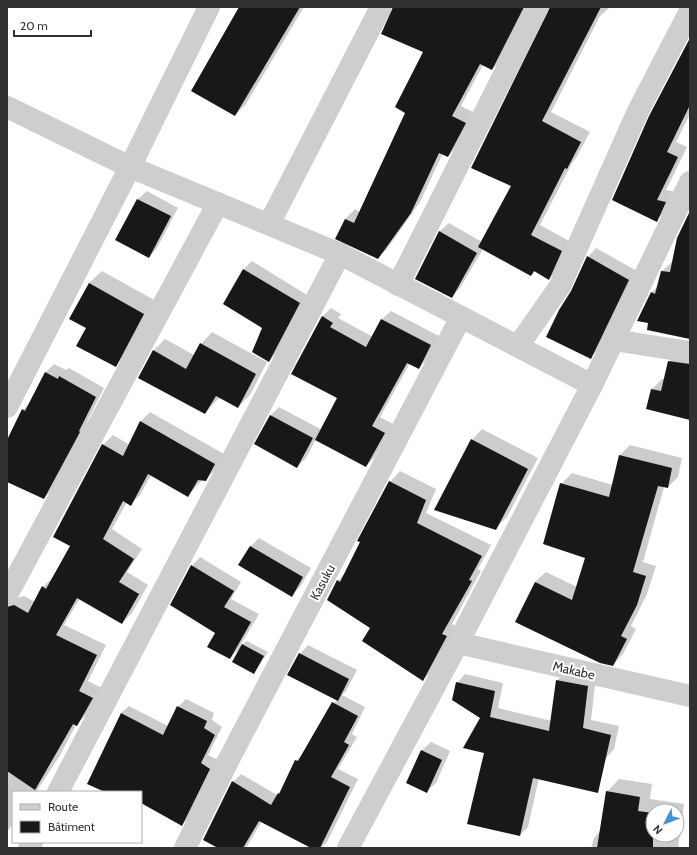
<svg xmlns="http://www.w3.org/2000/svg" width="697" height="855" font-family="Cabin,sans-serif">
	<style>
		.shadow { fill: #0003; fill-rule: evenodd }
		.building { fill: #181818 }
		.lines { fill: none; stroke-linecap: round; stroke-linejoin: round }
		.minor { stroke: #cecece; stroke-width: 22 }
		.labels { text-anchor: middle; stroke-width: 4; stroke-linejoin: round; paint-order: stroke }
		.street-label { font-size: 13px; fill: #313131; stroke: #fff }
	</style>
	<rect width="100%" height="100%" fill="#fff"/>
	<g class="shadow">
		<path d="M240,7H304L246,104L235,115Z"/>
		<path d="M393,7H528L502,60L492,69L483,65L461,106L475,113L458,146L448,156L443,153L420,202L387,249L377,258L337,238L345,219L355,209L360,212L406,112L424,52Z"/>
		<path d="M551,7H610L600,16L551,112L590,132L576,158L572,163L540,225L571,242L559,269L549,279L535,271L531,275L483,249L460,288L452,297L416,278L440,231L449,223L482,242L512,186Z"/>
		<path d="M690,40V114L676,142L687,147L666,190L676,192L667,210L657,220L613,200Z"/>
		<path d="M147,191L178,208L157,248L149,257L117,240L138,199Z"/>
		<path d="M690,213V339L648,329L652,292L658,286L662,271L673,261Z"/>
		<path d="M596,248L637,271L599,349L591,357L572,292L588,257Z"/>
		<path d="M252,261L307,295L277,353L269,361L264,327L224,303L244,269Z"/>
		<path d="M102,271L156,301L128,353L115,366L87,328L70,318L89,283Z"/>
		<path d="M331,308L341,314L338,318L373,337L382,319L391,311L439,336L427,359L419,368L410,363L380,417L393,424L375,457L366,466L316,439L306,458L297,467L256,444L271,415L279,407L322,430L338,398L323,316Z"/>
		<path d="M212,332L267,362L250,395L238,407L220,397L205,413L139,378L154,350L165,339L194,355L201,344Z"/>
		<path d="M679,351L690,353V419L648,408L652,389L662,379H665L669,362Z"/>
		<path d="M54,364L66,370L69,368L104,388L87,422L88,423L53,490L44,498L7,481V455L23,410L30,402L46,372Z"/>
		<path d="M150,412L224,454L215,470L206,480H202L188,496L151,475L140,495L131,504L127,502L112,529L142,549L127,572L148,585L132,613L122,623L80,598L64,625L106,645L88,681L102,688L86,715L76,725L59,757L36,792H13V825L7,831V596L17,598L24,596L35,602L43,587L53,577L72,546L103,445L113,435L130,445L140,422Z"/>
		<path d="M482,429L538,458L507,517L496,528L472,440Z"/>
		<path d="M630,445L682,458L678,477L668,487H664L643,562L656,566L647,594L631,626L636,629L623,654L613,665L535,582L546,572L577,587L586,557L561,484L572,473L613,485L619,456Z"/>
		<path d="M400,471L436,489L426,513L491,545L478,569L481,571L452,624L457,626L433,670L423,680L372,627L338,581L345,573L390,482Z"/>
		<path d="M259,538L311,568L300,587L292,595L240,565L251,546Z"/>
		<path d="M200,557L241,582L231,599L259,614L240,646L247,641L268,652L254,673L240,648L230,658L217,632L192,566Z"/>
		<path d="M308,645L357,670L346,691L342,695L365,707L352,734L357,737L338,769L358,779L327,842L321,848H314L262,821L246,848H220L233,782L241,774L277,795L282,790L296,761L304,753L337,699L300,654Z"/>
		<path d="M565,672L596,677L591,720L619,726L614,749L606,758L539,778L528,827L520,835L485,752L481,718L457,683L465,674L503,683L498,708L552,721L557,681Z"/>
		<path d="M186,699L214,713L212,720L222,727L208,755L218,760L190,817L182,825L141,801V792H107L121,713L129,706L168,726L178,707Z"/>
		<path d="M431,742L450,751L436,783L427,791L407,783L422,750Z"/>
		<path d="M619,779L652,784L650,799L684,804L678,848H591L594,838L601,830L607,792ZM653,811H677V835H653Z"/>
	</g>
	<g class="building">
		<path d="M239,7H300L235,116L191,91Z"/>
		<path d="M393,7H524L492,70L480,64L452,116L466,123L448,157L439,153L411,213L378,259L335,239L345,219L354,223L405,113L395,107L423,52L381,34Z"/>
		<path d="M550,7H601L542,121L581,142L567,169L565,168L531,235L562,251L549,280L534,271L531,276L478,247L511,186L471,168Z"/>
		<path d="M690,38V105L667,152L678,157L657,200L666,202L657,222L612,200L649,116Z"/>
		<path d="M137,199L171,216L149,258L115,240Z"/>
		<path d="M690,211V339L647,330L648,323L637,321L651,292L655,294L661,271L670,272L677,238Z"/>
		<path d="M439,231L477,253L452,298L415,279Z"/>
		<path d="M587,256L629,280L591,359L546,337L559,310L571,291Z"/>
		<path d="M243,269L300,303L269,362L252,352L262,328L223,304Z"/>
		<path d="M89,283L144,314L116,367L76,346L86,328L69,319Z"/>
		<path d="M322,316L333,323L330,327L366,347L381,319L431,345L419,369L407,363L372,426L385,433L366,467L315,440L337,398L291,374Z"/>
		<path d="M200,343L256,374L238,408L216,396L205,414L138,378L153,350L186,369Z"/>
		<path d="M668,361L690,364V420L646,409L651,389L661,391Z"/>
		<path d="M45,372L58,379L59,376L96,397L79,431L80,432L44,499L7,482V440L22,409L25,411Z"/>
		<path d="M270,415L313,438L297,468L254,444Z"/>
		<path d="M140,421L215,464L206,481L198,480L188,497L148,474L131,506L123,501L103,539L134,559L119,582L139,594L122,624L77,598L56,635L97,655L79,691L93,698L77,726L73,724L35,790L7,771V607L14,605L28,613L42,586L46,589L70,546L53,537L102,444L123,456Z"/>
		<path d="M471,439L528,469L496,530L434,510Z"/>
		<path d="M619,455L672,468L668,488L658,486L633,572L646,576L637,605L621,636L627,639L613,666L600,663L515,622L535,582L572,600L585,558L543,544L560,483L609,497Z"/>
		<path d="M389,481L426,500L417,523L482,556L469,580L472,581L442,634L447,636L423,681L362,641L370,628L327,600L337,580L340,582L360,542L357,541Z"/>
		<path d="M250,546L303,577L292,597L238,565Z"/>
		<path d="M191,565L234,591L224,607L251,622L230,659L207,647L215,633L170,605Z"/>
		<path d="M242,644L264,656L254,674L232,662Z"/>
		<path d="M299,653L349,679L338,701L287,675Z"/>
		<path d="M556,680L588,686L583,728L611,735L598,793L533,778L520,836L467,824L484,753L463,748L480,718L452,700L456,682L495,691L490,717L549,731Z"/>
		<path d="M332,702L358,716L344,742L349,745L331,777L350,787L320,848H311L259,821L243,848H218L203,840L232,781L271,805L278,793L279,794L295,760L298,761Z"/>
		<path d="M177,706L207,721L204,728L215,735L201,763L210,769L182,826L141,803V792H105L87,784L121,713L163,735Z"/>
		<path d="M421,750L442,760L427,793L406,783Z"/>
		<path d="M606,791L640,797L638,811L653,813V848H597Z"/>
	</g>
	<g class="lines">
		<g class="minor">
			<path d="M7,107L130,167L340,254L592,385"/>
			<path d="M269,224L381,7"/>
			<path d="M398,285L538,7"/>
			<path d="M613,340L690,352"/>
			<path d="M518,346L560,286L638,111L690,11"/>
			<path d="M7,407L130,167L209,7"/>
			<path d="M7,595L218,203"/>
			<path d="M458,643L690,696"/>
			<path d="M58,792L340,254"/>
			<path d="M29,848L32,842"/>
			<path d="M185,848L229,759L461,317"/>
			<path d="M348,848L458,643L592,385L690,182"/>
		</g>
	</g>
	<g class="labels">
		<g class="street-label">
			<text transform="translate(322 582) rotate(-62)" y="5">Kasuku</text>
			<text transform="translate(574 670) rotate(13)" y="5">Makabe</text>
		</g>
	</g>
	<rect width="697" height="855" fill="none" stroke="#313131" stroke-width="16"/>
	<rect x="12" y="791" width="130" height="52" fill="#ffffff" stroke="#adadad"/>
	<rect x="20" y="804" width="20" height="6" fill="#cecece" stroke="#adadad"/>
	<text x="48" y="811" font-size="12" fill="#313131">Route</text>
	<rect x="20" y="821" width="20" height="12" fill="#181818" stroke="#adadad"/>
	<text x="48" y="831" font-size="12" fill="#313131">Bâtiment</text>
	<g transform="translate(665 823) rotate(228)"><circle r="19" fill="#ffffff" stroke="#adadad"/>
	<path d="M0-3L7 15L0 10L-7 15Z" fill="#4193da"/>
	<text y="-6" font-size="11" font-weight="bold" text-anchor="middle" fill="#313131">N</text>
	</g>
	<path d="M14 30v6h77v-6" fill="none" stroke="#313131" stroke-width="2"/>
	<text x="20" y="30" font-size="12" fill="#313131" stroke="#ffffff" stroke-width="3" paint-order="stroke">20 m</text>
</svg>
